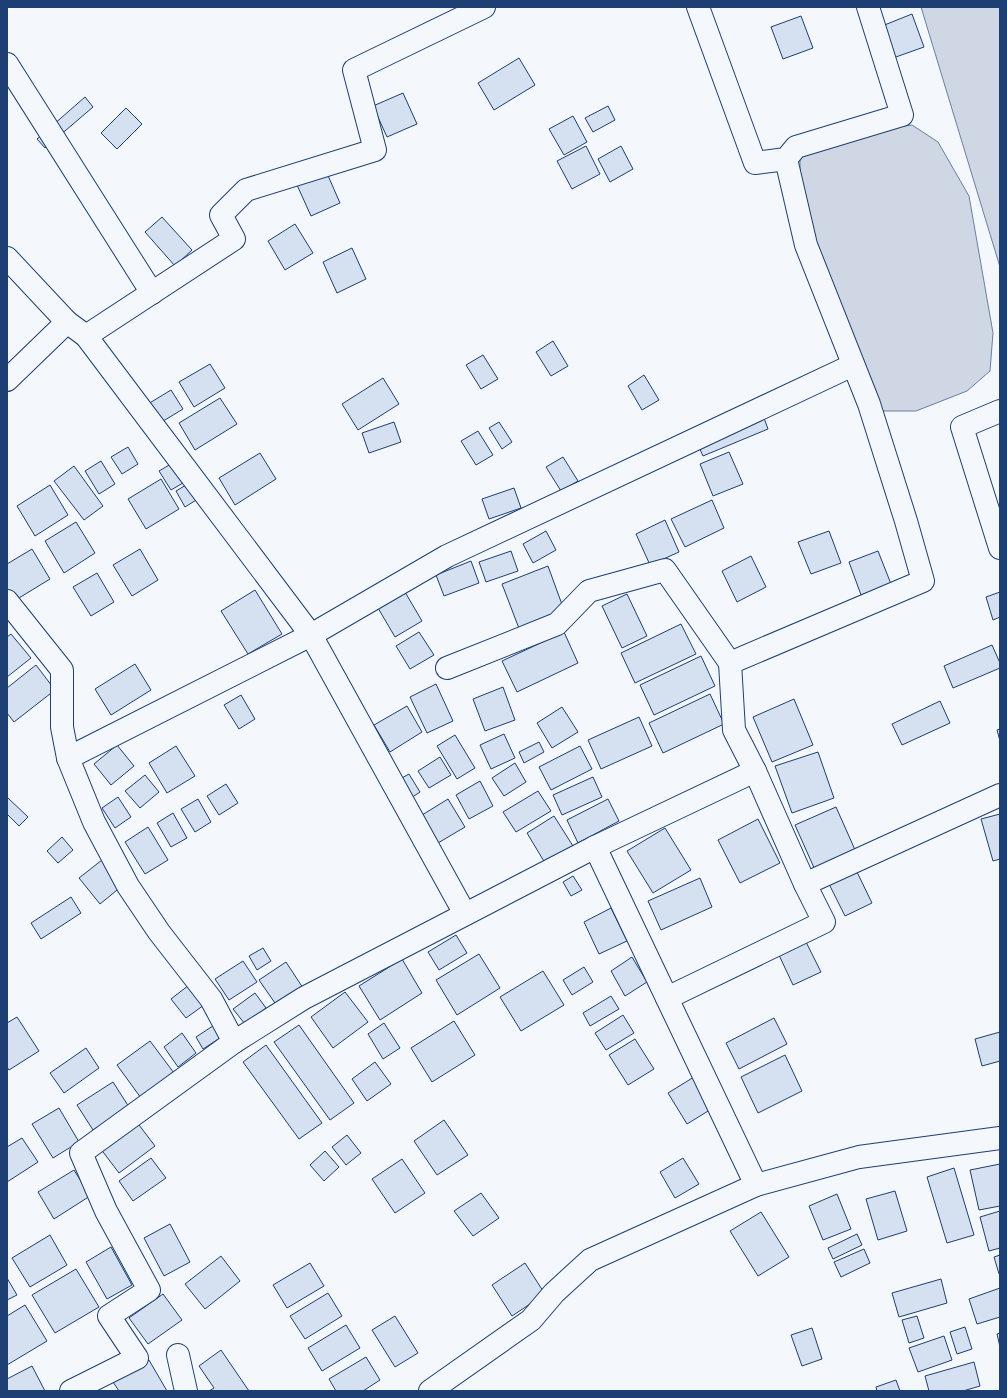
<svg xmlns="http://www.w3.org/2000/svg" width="1007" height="1398" font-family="Roboto,sans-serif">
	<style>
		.water { fill: #cfd7e4; stroke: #687fa3 }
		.building { fill: #d5e0f0; stroke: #1d3f73 }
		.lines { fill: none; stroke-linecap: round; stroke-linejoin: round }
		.minor-casing { stroke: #1d3f73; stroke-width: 24 }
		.minor { stroke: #f4f7fb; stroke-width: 22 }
	</style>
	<rect width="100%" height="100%" fill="#f4f7fb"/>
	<g class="water">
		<path d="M921,7H1000V267Z"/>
		<path d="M912,125L938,142L969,196L993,333L990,371L967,391L916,411H883L817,251L800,191V155L844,135Z"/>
	</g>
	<g class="building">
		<path d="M912,14L924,47L893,58L882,26Z"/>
		<path d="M801,16L813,48L783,59L771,27Z"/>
		<path d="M519,58L535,85L494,110L478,83Z"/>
		<path d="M403,93L417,124L387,137L373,106Z"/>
		<path d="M85,97L93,107L45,148L37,139Z"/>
		<path d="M608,106L615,120L593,132L585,118Z"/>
		<path d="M126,108L142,124L117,149L101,133Z"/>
		<path d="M573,116L587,142L564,155L549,129Z"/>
		<path d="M586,146L600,174L572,189L557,161Z"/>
		<path d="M621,146L633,169L610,182L598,159Z"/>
		<path d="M326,171L340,203L311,216L297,185Z"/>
		<path d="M162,217L192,250L175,266L145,232Z"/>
		<path d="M295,224L313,253L285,270L268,241Z"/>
		<path d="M352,248L366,279L337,293L323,262Z"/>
		<path d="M553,341L568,366L551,376L536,352Z"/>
		<path d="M483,355L498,379L481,389L466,365Z"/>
		<path d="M210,364L225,388L194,407L179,382Z"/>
		<path d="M644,375L659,400L642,410L628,386Z"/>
		<path d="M383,378L399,404L358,430L342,404Z"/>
		<path d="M171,390L183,409L160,423L148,404Z"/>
		<path d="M220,398L237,424L195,450L179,423Z"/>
		<path d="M764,418L768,429L703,456L698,445Z"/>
		<path d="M394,422L401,442L369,453L362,433Z"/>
		<path d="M499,422L512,442L502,449L489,428Z"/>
		<path d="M478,431L493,455L476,465L461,441Z"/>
		<path d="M128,447L138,464L122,474L111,457Z"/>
		<path d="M729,452L743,484L713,496L700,464Z"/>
		<path d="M260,453L276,479L235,505L219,478Z"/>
		<path d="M563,457L578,481L561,491L546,467Z"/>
		<path d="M101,461L115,484L99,494L85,471Z"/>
		<path d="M176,461L188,480L171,490L159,471Z"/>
		<path d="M74,466L103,506L84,520L54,481Z"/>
		<path d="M161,479L179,509L146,529L128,499Z"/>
		<path d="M191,482L201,497L185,507L176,491Z"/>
		<path d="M50,485L68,515L35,536L17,506Z"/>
		<path d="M514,488L521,508L489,519L482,499Z"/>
		<path d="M712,500L724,528L685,547L671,519Z"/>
		<path d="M665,520L679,552L650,565L636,534Z"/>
		<path d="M76,522L95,553L64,573L45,541Z"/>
		<path d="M546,531L556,550L533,563L523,544Z"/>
		<path d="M829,531L841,563L811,574L798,542Z"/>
		<path d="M32,549L50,579L14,601L7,589V564Z"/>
		<path d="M140,549L158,580L132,596L113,565Z"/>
		<path d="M511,551L518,571L486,582L479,562Z"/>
		<path d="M878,551L891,584L861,595L849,562Z"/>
		<path d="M751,556L766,587L737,602L722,571Z"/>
		<path d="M471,561L479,583L444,596L436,575Z"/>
		<path d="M548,566L564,610L520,631L502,584Z"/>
		<path d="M97,573L114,602L91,616L73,587Z"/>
		<path d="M255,590L282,634L248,654L221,611Z"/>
		<path d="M405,592L422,621L395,637L378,608Z"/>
		<path d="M1000,592V617L993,620L986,597Z"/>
		<path d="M627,594L647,636L622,648L602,606Z"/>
		<path d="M681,624L696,654L635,683L621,653Z"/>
		<path d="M419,632L434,655L410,669L396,646Z"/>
		<path d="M564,632L578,663L517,692L502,661Z"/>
		<path d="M11,634L31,658L7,677V637Z"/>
		<path d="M992,645L1000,663V668L953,688L944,666Z"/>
		<path d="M701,656L715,686L654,715L640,685Z"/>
		<path d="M135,664L151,690L111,715L95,689Z"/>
		<path d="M36,665L55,690L14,722L7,713V688Z"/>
		<path d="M436,684L453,721L427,733L410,697Z"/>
		<path d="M503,687L515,720L485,731L473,699Z"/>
		<path d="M710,694L724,724L663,753L649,723Z"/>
		<path d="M241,695L255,719L239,729L224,705Z"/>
		<path d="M794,699L813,745L772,762L753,717Z"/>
		<path d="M940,701L950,723L902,745L892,724Z"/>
		<path d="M407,706L422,732L390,752L374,725Z"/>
		<path d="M562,707L578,732L552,748L537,723Z"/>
		<path d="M639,717L652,746L601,769L588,740Z"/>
		<path d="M1000,729V741L997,730Z"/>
		<path d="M504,734L515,758L491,769L480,745Z"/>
		<path d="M455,735L475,768L457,779L437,746Z"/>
		<path d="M539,742L544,752L524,763L519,752Z"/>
		<path d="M117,745L134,766L111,785L94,764Z"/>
		<path d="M176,746L195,776L167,793L149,763Z"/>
		<path d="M580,746L592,769L551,790L539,767Z"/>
		<path d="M818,752L834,798L792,813L775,766Z"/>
		<path d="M440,757L451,775L429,788L418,771Z"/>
		<path d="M515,763L526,782L504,796L492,778Z"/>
		<path d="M409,774L420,792L411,798L400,779Z"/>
		<path d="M145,775L159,792L140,808L125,791Z"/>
		<path d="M593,777L602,797L562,815L553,795Z"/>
		<path d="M480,781L493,806L469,819L456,795Z"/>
		<path d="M226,784L238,803L219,815L207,796Z"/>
		<path d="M538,791L551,811L516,832L503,812Z"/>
		<path d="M7,797L28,817L19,826L7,814Z"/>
		<path d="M118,797L131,817L115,828L102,808Z"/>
		<path d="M198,799L211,822L195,832L181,809Z"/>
		<path d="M448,799L465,827L438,843L422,815Z"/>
		<path d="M608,799L619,821L578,843L567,820Z"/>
		<path d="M836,807L856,852L815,870L795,825Z"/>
		<path d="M173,813L187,838L171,847L157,823Z"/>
		<path d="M1000,814V859L993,861L981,819Z"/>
		<path d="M554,816L573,846L545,863L527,833Z"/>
		<path d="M758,819L780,863L740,883L718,840Z"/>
		<path d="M148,827L168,860L145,874L125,842Z"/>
		<path d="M665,828L691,870L653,893L627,851Z"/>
		<path d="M62,837L73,850L58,863L47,851Z"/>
		<path d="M102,860L122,886L100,904L79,878Z"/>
		<path d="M856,870L872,903L845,916L829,884Z"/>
		<path d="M573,876L582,890L571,896L563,882Z"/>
		<path d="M700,878L712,907L661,930L648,901Z"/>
		<path d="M71,897L81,913L41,939L31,923Z"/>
		<path d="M611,908L627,941L599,954L584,922Z"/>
		<path d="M456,935L467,953L439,970L428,952Z"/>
		<path d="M805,940L821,972L793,985L778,953Z"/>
		<path d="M263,948L271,961L257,970L249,956Z"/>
		<path d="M479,954L500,988L457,1015L436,980Z"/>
		<path d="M632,957L647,982L625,996L611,971Z"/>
		<path d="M402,959L422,993L380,1020L359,986Z"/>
		<path d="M243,961L257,982L229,1000L215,979Z"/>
		<path d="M286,962L303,988L277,1006L259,980Z"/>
		<path d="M584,967L593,982L572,995L563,980Z"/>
		<path d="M543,971L564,1005L521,1031L500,997Z"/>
		<path d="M189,985L204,1005L186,1018L171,999Z"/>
		<path d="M345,992L368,1022L333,1048L311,1017Z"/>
		<path d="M255,993L266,1008L245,1024L233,1009Z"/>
		<path d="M611,996L619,1009L590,1026L583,1013Z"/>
		<path d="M623,1015L634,1033L606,1050L595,1033Z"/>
		<path d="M17,1017L39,1051L9,1070L7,1067V1023Z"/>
		<path d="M774,1018L787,1044L739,1069L726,1043Z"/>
		<path d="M454,1021L475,1055L432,1082L411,1048Z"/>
		<path d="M384,1023L400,1048L383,1059L368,1034Z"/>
		<path d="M216,1024L223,1036L203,1049L196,1037Z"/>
		<path d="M299,1025L354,1103L330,1120L274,1042Z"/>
		<path d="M1000,1032V1061L982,1066L975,1039Z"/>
		<path d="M182,1033L196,1053L178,1067L164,1047Z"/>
		<path d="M635,1039L654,1069L628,1085L609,1055Z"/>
		<path d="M150,1041L174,1073L141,1098L117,1065Z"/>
		<path d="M266,1045L322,1123L299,1139L243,1062Z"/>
		<path d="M86,1048L99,1068L64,1093L50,1073Z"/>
		<path d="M785,1055L802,1091L758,1113L741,1077Z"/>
		<path d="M375,1062L391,1084L367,1101L352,1079Z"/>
		<path d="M694,1077L713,1108L687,1124L668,1093Z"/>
		<path d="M113,1082L129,1107L93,1130L77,1105Z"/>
		<path d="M59,1108L79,1142L53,1158L32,1124Z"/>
		<path d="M444,1120L468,1155L437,1175L414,1141Z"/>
		<path d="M136,1121L155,1146L119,1173L100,1148Z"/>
		<path d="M347,1135L361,1153L346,1165L332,1147Z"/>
		<path d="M22,1138L38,1162L7,1182V1147Z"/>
		<path d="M325,1151L339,1167L324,1181L310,1165Z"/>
		<path d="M151,1158L166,1178L133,1201L119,1181Z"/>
		<path d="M683,1158L699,1184L675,1198L660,1172Z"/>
		<path d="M402,1159L425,1193L395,1213L372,1179Z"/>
		<path d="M1000,1164V1206L979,1210L970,1170Z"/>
		<path d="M954,1168L974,1235L947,1243L927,1177Z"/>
		<path d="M74,1170L90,1196L54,1219L38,1192Z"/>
		<path d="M895,1191L907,1231L878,1240L866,1199Z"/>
		<path d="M481,1193L499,1218L473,1236L454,1211Z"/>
		<path d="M837,1194L851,1229L823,1240L809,1206Z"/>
		<path d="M1000,1211V1248L989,1251L980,1217Z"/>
		<path d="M761,1212L789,1257L758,1276L730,1231Z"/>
		<path d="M170,1224L190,1262L164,1276L144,1238Z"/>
		<path d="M857,1234L862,1245L833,1259L828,1248Z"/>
		<path d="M50,1235L67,1265L30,1287L12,1258Z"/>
		<path d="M111,1247L132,1285L107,1299L86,1262Z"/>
		<path d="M864,1249L870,1263L841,1277L834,1262Z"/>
		<path d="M1000,1255V1274H999L994,1257Z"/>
		<path d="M221,1256L240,1281L205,1309L185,1284Z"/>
		<path d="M310,1263L324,1286L287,1308L273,1285Z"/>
		<path d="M525,1263L545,1294L512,1316L492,1285Z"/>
		<path d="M76,1269L99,1307L55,1333L32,1295Z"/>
		<path d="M7,1278L17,1295L7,1300Z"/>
		<path d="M941,1279L947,1303L899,1317L892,1293Z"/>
		<path d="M1000,1288V1317L977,1324L969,1299Z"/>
		<path d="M328,1293L342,1316L305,1339L290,1316Z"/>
		<path d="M163,1294L182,1320L148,1344L129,1318Z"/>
		<path d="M25,1305L47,1341L7,1365V1316Z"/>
		<path d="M395,1316L418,1353L395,1367L372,1330Z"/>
		<path d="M917,1316L924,1338L909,1343L902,1320Z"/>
		<path d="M346,1325L360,1348L322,1371L308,1348Z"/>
		<path d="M965,1327L972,1349L957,1354L950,1332Z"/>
		<path d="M812,1328L822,1359L802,1366L791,1335Z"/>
		<path d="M1000,1333V1347L997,1334Z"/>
		<path d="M944,1336L952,1360L918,1372L909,1348Z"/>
		<path d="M221,1350L249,1391H209L214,1388L199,1366Z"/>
		<path d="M366,1357L380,1380L363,1391H336L329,1379Z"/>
		<path d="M149,1360L167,1391H119L113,1382Z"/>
		<path d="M974,1362L980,1386L963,1391H929L925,1376Z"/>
		<path d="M32,1366L45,1391H7V1379Z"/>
		<path d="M896,1380L900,1391H877L876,1387Z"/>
	</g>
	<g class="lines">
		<defs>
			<g id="minor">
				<path d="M698,7L755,163L786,159L796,147L902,115L868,7"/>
				<path d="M7,64L152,293"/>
				<path d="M7,258L67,322"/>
				<path d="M86,336L311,635L447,556L853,365"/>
				<path d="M7,380L67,322L86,336L234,239L221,215L246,190L375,150L354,70L484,7"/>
				<path d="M1000,411L962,427L1000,548"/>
				<path d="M7,601L62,670V727L68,758L94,822L128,886L159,932L211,999L234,1042"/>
				<path d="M447,668L557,624L589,591L665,570L730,663"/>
				<path d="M68,758L311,635L465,914"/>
				<path d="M755,771L805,884"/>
				<path d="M595,847L755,771L734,730L730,663L923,581L906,521L869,404L806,245L786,159"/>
				<path d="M667,998L824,922L805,884L1000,795"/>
				<path d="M178,1355L186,1391"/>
				<path d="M71,1391L137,1358L109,1316L149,1290L106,1211L81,1153L234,1042L304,998L595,847L756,1185"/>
				<path d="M430,1391L531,1320L554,1293L590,1260L756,1185L859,1157L1000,1138"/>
			</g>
		</defs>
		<use href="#minor" class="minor-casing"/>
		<use href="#minor" class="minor"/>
	</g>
	<rect width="1007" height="1398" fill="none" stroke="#1d3f73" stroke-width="16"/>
</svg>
